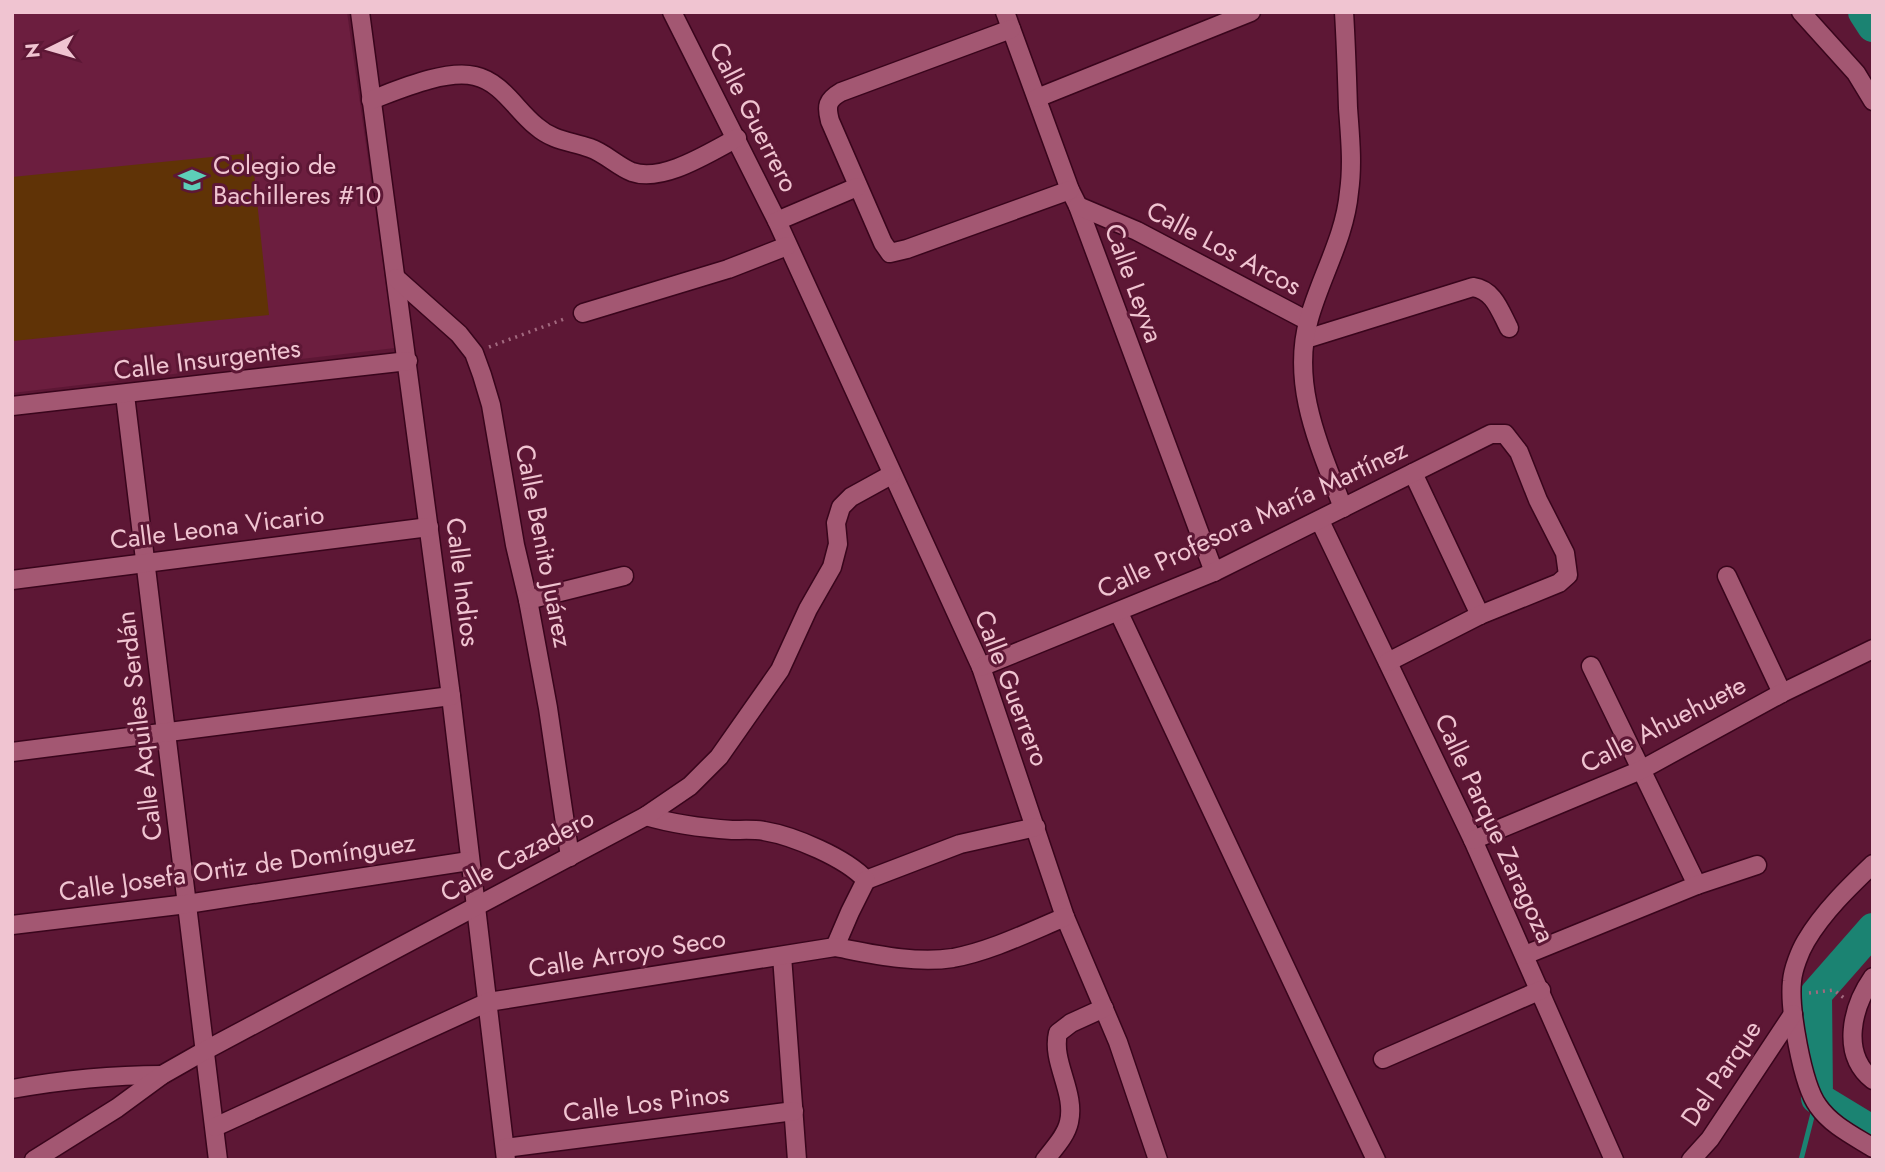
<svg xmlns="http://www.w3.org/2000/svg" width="1885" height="1172" font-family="Jost,sans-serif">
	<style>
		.built { fill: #6c1e3f }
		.green { fill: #603306 }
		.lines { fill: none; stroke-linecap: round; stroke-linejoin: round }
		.stream { stroke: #1b8372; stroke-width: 5 }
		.river { stroke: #1b8372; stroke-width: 32 }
		.minor-casing { stroke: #39051c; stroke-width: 21 }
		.path { stroke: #a2697f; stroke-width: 3.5; stroke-dasharray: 2 5; stroke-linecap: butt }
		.minor { stroke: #a35772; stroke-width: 18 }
		.labels { text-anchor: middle; stroke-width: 6; stroke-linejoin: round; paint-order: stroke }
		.street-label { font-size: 26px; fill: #f0c4d1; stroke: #5d1735 }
		.poi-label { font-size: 26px; fill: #f0c4d1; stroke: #5d1735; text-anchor: start }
	</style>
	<rect width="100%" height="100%" fill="#5d1735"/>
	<path class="built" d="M12,12H347L395,348L12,393Z"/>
	<path class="green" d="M252,153L269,315L13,341L12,177Z"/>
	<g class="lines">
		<path class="stream" d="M1801,1160L1814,1109"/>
		<g class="river">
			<path d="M1864,12L1873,26"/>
			<path d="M1873,929L1816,994L1817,1098L1873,1132"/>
		</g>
		<defs>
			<g id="minor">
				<path d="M360,12L451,696L506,1160"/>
				<path d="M672,12L777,221L981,667L1065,917L1118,1042L1158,1160"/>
				<path d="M1005,12L1070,190L1078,206L1214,572"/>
				<path d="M1801,12L1856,73L1873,101"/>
				<path d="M1011,29L841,92C827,100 826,106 830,121L883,243L890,253L907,249L1070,190"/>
				<path d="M1037,98L1251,12"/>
				<path d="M371,100C398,90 445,69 475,76C502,82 516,110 536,126C553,141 570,141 590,148C605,153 617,166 632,172C663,183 710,152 737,138"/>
				<path d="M1078,206L1137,231L1308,321"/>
				<path d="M777,221L857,187"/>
				<path d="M396,278L459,334L474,353L482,375L491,405L515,545L528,600L548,708L570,857"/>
				<path d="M583,313L728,269L787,246"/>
				<path d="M1306,339L1473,287C1494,290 1500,311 1509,328"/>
				<path d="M125,395L218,1160"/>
				<path d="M12,406L408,361"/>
				<path d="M1413,473L1480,615"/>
				<path d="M1343,508C1320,447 1290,385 1309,319C1321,276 1345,237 1349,192C1353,164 1350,136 1348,108C1347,76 1346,44 1344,12"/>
				<path d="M1320,521L1473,840L1614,1160"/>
				<path d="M1727,576L1782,693"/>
				<path d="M12,580L429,527"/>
				<path d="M528,600L624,576"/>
				<path d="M1119,613L1376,1160"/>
				<path d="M1591,666L1697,885"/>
				<path d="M981,667L1214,572L1491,434H1505L1519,452L1538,500L1565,553L1568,575L1559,583L1480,615L1388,662"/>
				<path d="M12,752L451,696"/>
				<path d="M646,816C673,824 703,828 732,830C742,830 754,829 764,831C794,836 846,858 866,880L960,844L1036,827"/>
				<path d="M1473,840L1641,770L1782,693L1873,649"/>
				<path d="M1873,864C1849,887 1823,912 1806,941C1800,951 1793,969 1792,981C1789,1008 1802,1084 1818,1106C1831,1125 1854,1136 1873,1148"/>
				<path d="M12,925L187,904L469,861"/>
				<path d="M835,947L850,912L866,880"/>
				<path d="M1525,955L1697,885L1757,865"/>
				<path d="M782,956L797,1160"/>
				<path d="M1873,977C1852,1007 1840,1054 1873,1080"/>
				<path d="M1383,1059L1541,990"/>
				<path d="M12,1089C62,1080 111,1075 162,1075"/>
				<path d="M215,1127L488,1002L835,947C872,954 915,964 953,958C991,951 1029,932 1065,917"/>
				<path d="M505,1148L794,1111"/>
				<path d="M34,1160L117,1108L162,1075L206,1050L646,816L690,786L719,757L780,670L808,609L832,567L838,544L836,523L841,507L851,497L891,475"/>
				<path d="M1045,1160C1054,1148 1066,1136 1069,1122C1076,1092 1051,1062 1058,1033L1071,1023L1104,1008"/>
				<path d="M1691,1160L1710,1139L1793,1014"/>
			</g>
		</defs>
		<use href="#minor" class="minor-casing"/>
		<g class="path">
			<path d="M489,347L567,318"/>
			<path d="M1809,993L1834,990L1844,998"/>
		</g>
		<use href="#minor" class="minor"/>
	</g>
	<defs>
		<symbol id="university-bare" viewBox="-9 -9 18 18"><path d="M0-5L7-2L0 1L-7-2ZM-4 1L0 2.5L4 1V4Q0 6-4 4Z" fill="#5dceb8" stroke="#5d1735" stroke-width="2.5" paint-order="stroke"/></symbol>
	</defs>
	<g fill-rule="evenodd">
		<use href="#university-bare" x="173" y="161" width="38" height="38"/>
	</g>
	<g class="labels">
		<g class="street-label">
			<text transform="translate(754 117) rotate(63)" y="9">Calle Guerrero</text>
			<text transform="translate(1224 248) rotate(28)" y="9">Calle Los Arcos</text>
			<text transform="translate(1134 283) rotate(70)" y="9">Calle Leyva</text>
			<text transform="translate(207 359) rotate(-7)" y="9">Calle Insurgentes</text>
			<text transform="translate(1252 519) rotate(-25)" y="9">Calle Profesora María Martínez</text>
			<text transform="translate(217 527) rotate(-7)" y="9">Calle Leona Vicario</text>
			<text transform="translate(544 546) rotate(79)" y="9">Calle Benito Juárez</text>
			<text transform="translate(463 582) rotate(83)" y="9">Calle Indios</text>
			<text transform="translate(1012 688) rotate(69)" y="9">Calle Guerrero</text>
			<text transform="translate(1663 724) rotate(-27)" y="9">Calle Ahuehuete</text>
			<text transform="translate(139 726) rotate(-97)" y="9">Calle Aquiles Serdán</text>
			<text transform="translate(1495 828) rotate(65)" y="9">Calle Parque Zaragoza</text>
			<text transform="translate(517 855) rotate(-28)" y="9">Calle Cazadero</text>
			<text transform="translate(237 867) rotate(-8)" y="9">Calle Josefa Ortiz de Domínguez</text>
			<text transform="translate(627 953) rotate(-9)" y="9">Calle Arroyo Seco</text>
			<text transform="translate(1721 1073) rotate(-56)" y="9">Del Parque</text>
			<text transform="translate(646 1103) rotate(-7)" y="9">Calle Los Pinos</text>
		</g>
		<g class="poi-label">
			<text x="213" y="174">Colegio de<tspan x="213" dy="30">Bachilleres #10</tspan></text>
		</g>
	</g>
	<rect width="1885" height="1172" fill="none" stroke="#f0c4d1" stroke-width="28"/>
	<g transform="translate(49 49) rotate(265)" stroke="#5d1735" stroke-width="5" paint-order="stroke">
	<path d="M0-5L12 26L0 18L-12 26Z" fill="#f0c4d1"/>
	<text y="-10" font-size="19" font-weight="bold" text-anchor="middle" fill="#f0c4d1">N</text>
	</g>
</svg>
